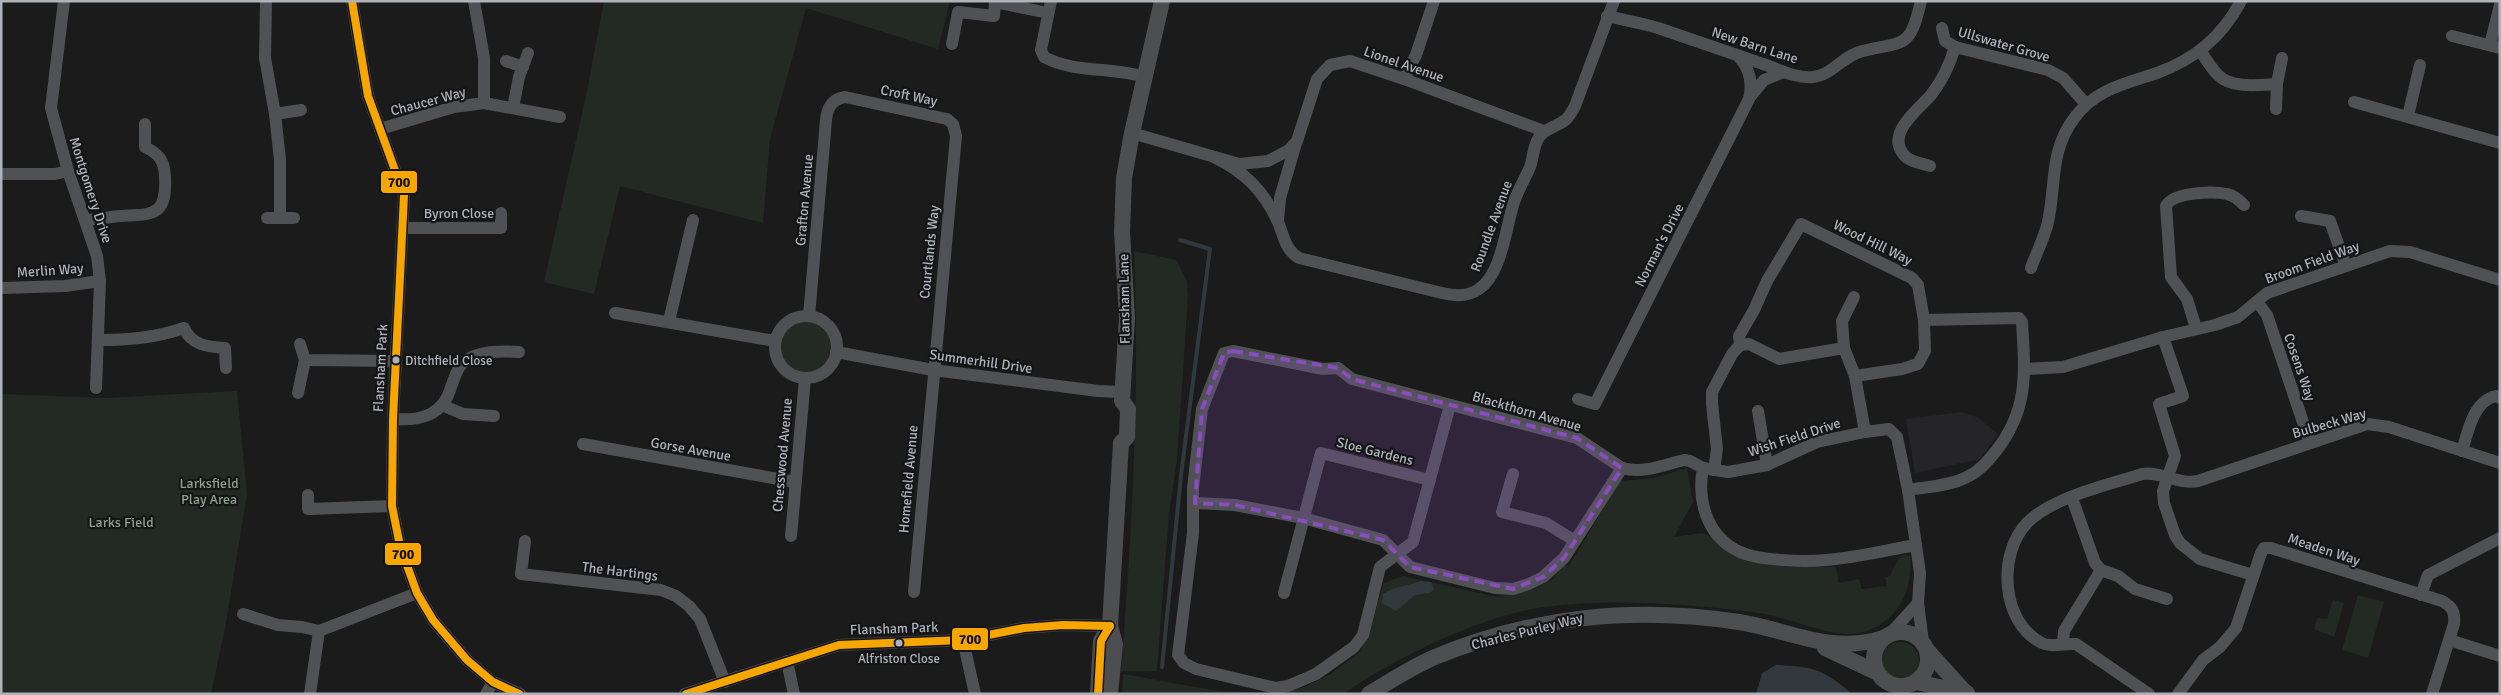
<svg xmlns="http://www.w3.org/2000/svg" width="2501" height="695" font-family="Signika,sans-serif">
	<style>
		.built { fill: #252527 }
		.green { fill: #232a24 }
		.water { fill: #31393e }
		.lines { fill: none; stroke-linecap: round; stroke-linejoin: round }
		.stream { stroke: #31393e; stroke-width: 4 }
		.minor { stroke: #505154; stroke-width: 12 }
		.major { stroke: #4d4e50; stroke-width: 16 }
		.bus-1-casing { stroke: #151517; stroke-width: 11 }
		.bus-1 { stroke: #f7a600; stroke-width: 8 }
		.marked { fill: #884ebe; fill-opacity: 0.2; stroke: #884ebe; stroke-width: 4; stroke-dasharray: 10 6; stroke-linejoin: round }
		.bus-dot { fill: #aeb3ba; stroke: #151517; stroke-width: 2 }
		.labels { text-anchor: middle; stroke-width: 4.5; stroke-linejoin: round; paint-order: stroke }
		.bus-label { font-size: 13px; fill: #aeb3ba; stroke: #151517; text-anchor: start }
		.street-label { font-size: 14px; fill: #aeb3ba; stroke: #151517 }
		.park-label { font-size: 14px; fill: #88a387; stroke: #151517 }
		.line-badge { stroke: #151517; stroke-width: 2 }
		.pale-badge-label { font-size: 14px; text-anchor: middle; font-weight: bold; fill: #111 }
	</style>
	<rect width="100%" height="100%" fill="#1b1b1b"/>
	<path class="built" d="M1962,412L1977,417L1998,434L1980,459L1915,473L1906,419Z"/>
	<g class="green">
		<path d="M604,1H950L938,49L806,8L770,139L763,223L620,186L594,294L544,282L586,96Z"/>
		<path d="M1134,251L1176,260L1187,281L1188,296L1177,460L1169,513L1157,671H1121C1132,531 1140,391 1134,251Z"/>
		<circle cx="806" cy="346" r="27"/>
		<path d="M237,391L247,494L226,623L211,694H1V394L105,398Z"/>
		<path d="M1687,468L1693,502L1674,537L1702,533L1775,565L1836,567L1839,583L1859,579L1862,589L1887,586L1885,577L1890,576L1897,560L1903,555L1910,556C1914,592 1895,625 1859,633C1833,639 1787,616 1759,613C1688,604 1615,598 1544,607C1480,616 1395,658 1343,694H1122L1123,674L1218,691L1273,693L1302,688L1329,675L1360,652L1384,583L1403,576L1498,597L1534,589L1551,580L1563,566H1569L1620,481L1654,478Z"/>
		<path d="M2358,595L2384,602L2368,658L2342,650Z"/>
		<path d="M2333,600L2344,603L2334,637L2314,629L2317,618L2327,619Z"/>
		<circle cx="1900" cy="661" r="19"/>
	</g>
	<g class="water">
		<path d="M1421,581L1431,582L1434,589L1430,593L1415,595L1396,611L1382,603L1383,594C1395,586 1408,586 1421,581Z"/>
		<path d="M1776,665C1815,667 1822,669 1852,694H1756L1762,673Z"/>
	</g>
	<g class="lines">
		<path class="stream" d="M1162,667L1181,475L1210,249L1180,240"/>
		<g class="minor">
			<path d="M64,1L51,108L68,171L97,256L100,281L96,388"/>
			<path d="M266,1L265,58L275,114L301,110"/>
			<path d="M352,1L368,96L404,195L393,419L392,506L400,546L417,593L433,620L467,660L493,682L520,694"/>
			<path d="M474,1L484,58V103"/>
			<path d="M1051,1L1041,50L1044,57C1073,73 1113,67 1145,77"/>
			<path d="M995,2L1048,13"/>
			<path d="M1607,16C1624,20 1642,23 1658,28C1694,40 1730,53 1766,65C1780,70 1798,79 1813,77C1833,75 1843,55 1863,51C1905,41 1910,49 1921,1"/>
			<path d="M1942,28L1945,41L1955,47L2048,70L2063,78L2086,104"/>
			<path d="M2452,36L2500,48"/>
			<path d="M952,44L958,12L994,16L995,1"/>
			<path d="M2490,45L2500,5"/>
			<path d="M2201,52C2206,59 2211,68 2218,75C2232,89 2259,85 2277,84"/>
			<path d="M506,61L523,67"/>
			<path d="M1404,79L1416,55L1434,1"/>
			<path d="M1750,97L1764,80L1784,72"/>
			<path d="M2354,102L2500,143"/>
			<path d="M513,108L519,77L528,53"/>
			<path d="M2276,109L2277,84L2282,58"/>
			<path d="M275,114L280,160V218"/>
			<path d="M2408,116L2420,65"/>
			<path d="M380,129L454,107L484,103L560,117"/>
			<path d="M1132,133L1239,164L1268,161L1289,150L1297,141L1317,79L1330,65L1350,61L1404,79L1544,131"/>
			<path d="M1214,157C1245,172 1264,191 1278,222C1284,236 1285,250 1299,258L1442,293C1454,296 1468,297 1479,289C1502,274 1506,226 1514,202C1518,190 1525,179 1530,167C1533,159 1533,149 1537,141C1542,129 1554,128 1564,121C1569,118 1572,111 1575,106L1614,1"/>
			<path d="M1930,166C1922,163 1910,162 1905,156C1884,134 1919,109 1931,95C1942,81 1950,64 1955,47"/>
			<path d="M1,174H55L68,171"/>
			<path d="M2301,216L2330,221L2346,266"/>
			<path d="M267,218H294"/>
			<path d="M86,220C97,219 109,217 121,216C153,214 167,217 165,176C164,160 159,154 145,147V124"/>
			<path d="M1278,220L1280,198L1296,143"/>
			<path d="M403,228H501V213"/>
			<path d="M2031,268C2036,254 2043,240 2047,226C2057,187 2048,152 2075,117C2096,89 2125,84 2157,73C2195,59 2222,37 2241,1"/>
			<path d="M1,288L65,286L100,281"/>
			<path d="M2258,303L2267,315L2310,443"/>
			<path d="M615,313L775,341"/>
			<path d="M809,316L825,132C826,116 826,100 845,97L947,119L953,124L956,136L914,592"/>
			<circle cx="806" cy="347" r="31"/>
			<path d="M669,321L693,220"/>
			<path d="M2196,328L2187,299L2171,277L2166,206C2173,192 2213,191 2227,194C2233,195 2240,201 2244,205"/>
			<path d="M2163,337L2183,396L2159,404L2175,456L2163,491L2164,503L2175,535L2180,543L2200,559L2253,575"/>
			<path d="M98,340C128,340 155,338 184,328C191,345 208,347 225,348L226,368"/>
			<path d="M300,344L305,360L395,361"/>
			<path d="M1740,345L1739,336L1754,310L1767,281L1801,224L1912,278L1918,285L1924,320L2019,318L2022,322C2025,372 2029,409 1996,451C1987,462 1979,472 1965,478C1948,486 1926,487 1908,490"/>
			<path d="M1844,348L1842,321L1854,297"/>
			<path d="M836,352L933,370L1098,391L1122,392"/>
			<path d="M2025,369L2063,367L2163,337L2215,325L2238,317L2267,293L2390,251L2410,252L2500,280"/>
			<path d="M298,393L305,360"/>
			<path d="M1578,399L1595,404L1749,99C1753,83 1750,69 1739,57"/>
			<path d="M1450,405L1413,542L1380,567L1363,635L1354,647L1316,674L1288,686L1276,688L1196,669L1184,663L1178,655L1193,533V488L1202,409L1224,353L1233,351L1323,369L1338,368L1352,379L1577,438L1622,468C1644,474 1663,465 1684,460L1690,461L1703,468L1728,472L1767,465L1817,442L1865,432L1889,429L1897,437L1908,490L1920,573L1918,603L1923,642"/>
			<path d="M444,406L463,414L494,416"/>
			<path d="M1758,411L1767,465"/>
			<path d="M393,419C420,421 443,416 451,387C454,380 456,369 463,363C477,350 501,351 519,352"/>
			<path d="M1865,432L1855,376L1902,369L1918,364L1925,351L1924,320"/>
			<path d="M583,444L795,482"/>
			<path d="M2462,451C2468,432 2473,401 2496,396L2500,398"/>
			<path d="M1703,468C1697,499 1706,534 1736,550C1756,561 1804,562 1826,560C1856,558 1887,550 1916,545"/>
			<path d="M1714,470L1717,449L1712,404V392L1732,354L1740,345L1749,344L1779,359L1844,348L1855,376"/>
			<path d="M1513,474L1502,512L1546,523L1575,541"/>
			<path d="M308,495V509L392,506"/>
			<path d="M1195,503L1235,505L1303,518L1383,540L1410,567L1495,588L1513,589L1529,584L1543,577L1564,558L1622,468"/>
			<path d="M791,536L805,378"/>
			<path d="M525,541L521,574L661,590L676,596L689,606L700,619L725,682"/>
			<path d="M2101,570L2118,576L2135,589L2167,599"/>
			<path d="M1284,593L1321,453L1430,480"/>
			<path d="M2421,595L2428,575L2500,538"/>
			<path d="M243,614L278,625L302,627L319,631"/>
			<path d="M1890,634L1918,603"/>
			<path d="M963,640L975,694"/>
			<path d="M2449,640L2500,656"/>
			<path d="M2063,642L2064,631L2101,570L2095,563L2072,498"/>
			<path d="M787,661L794,694"/>
			<path d="M310,694L319,631L417,593"/>
			<path d="M486,694L493,682"/>
			<path d="M685,694L839,645L963,640L1024,628L1063,625L1110,626"/>
			<path d="M2149,694L2076,644C2065,643 2052,648 2042,643C2001,623 1997,554 2027,523C2052,497 2108,485 2142,474C2162,471 2178,485 2198,481L2367,424L2389,427L2500,463"/>
			<path d="M2178,694L2203,660L2220,647L2236,628L2261,553L2264,548H2271L2442,601C2453,607 2455,612 2454,624L2432,694"/>
		</g>
		<g class="major">
			<circle cx="1901" cy="659" r="27"/>
			<path d="M1825,648L1876,672"/>
			<path d="M1927,650L1964,691"/>
			<path d="M1916,682L1967,693"/>
			<path d="M1098,694L1101,641L1110,626"/>
			<path d="M1110,694L1115,644L1110,626L1121,443L1127,437L1128,409L1122,401L1127,318L1122,232L1124,178L1132,133L1162,1"/>
			<path d="M1369,694C1390,681 1412,667 1435,657C1534,616 1633,606 1739,622C1790,630 1830,655 1883,638"/>
		</g>
		<defs>
			<g id="bus-1">
				<path d="M352,1L368,96L404,195L393,419L392,506L400,546L417,593L433,620L467,660L493,682L519,694"/>
				<path d="M686,694L839,645L963,640L1024,628L1063,625L1110,626"/>
				<path d="M1098,694L1101,641L1110,626"/>
			</g>
		</defs>
		<use href="#bus-1" class="bus-1-casing"/>
		<use href="#bus-1" class="bus-1"/>
	</g>
	<path class="marked" d="M1233,351L1338,368L1352,379L1577,438L1622,468L1564,558L1543,577L1513,589L1410,567L1383,540L1235,505L1195,503L1202,409L1224,353Z"/>
	<g class="bus-dot">
		<circle cx="396" cy="360" r="4.5"/>
		<circle cx="899" cy="643" r="4.5"/>
	</g>
	<g class="labels">
		<g class="bus-label">
			<text x="405" y="365">Ditchfield Close</text>
			<text x="899" y="663" text-anchor="middle">Alfriston Close</text>
		</g>
		<g class="street-label">
			<text transform="translate(2004 44) rotate(16)" y="5">Ullswater Grove</text>
			<text transform="translate(1755 45) rotate(18)" y="5">New Barn Lane</text>
			<text transform="translate(1404 64) rotate(19)" y="5">Lionel Avenue</text>
			<text transform="translate(909 95) rotate(12)" y="5">Croft Way</text>
			<text transform="translate(428 101) rotate(-15)" y="5">Chaucer Way</text>
			<text transform="translate(91 190) rotate(72)" y="5">Montgomery Drive</text>
			<text transform="translate(804 200) rotate(-85)" y="5">Grafton Avenue</text>
			<text x="459" y="218">Byron Close</text>
			<text transform="translate(1491 226) rotate(-70)" y="5">Roundle Avenue</text>
			<text transform="translate(1873 242) rotate(26)" y="5">Wood Hill Way</text>
			<text transform="translate(1659 245) rotate(-63)" y="5">Norman's Drive</text>
			<text transform="translate(929 252) rotate(-84)" y="5">Courtlands Way</text>
			<text transform="translate(2312 262) rotate(-20)" y="5">Broom Field Way</text>
			<text transform="translate(50 270) rotate(-4)" y="5">Merlin Way</text>
			<text transform="translate(1124 299) rotate(-91)" y="5">Flansham Lane</text>
			<text transform="translate(981 361) rotate(8)" y="5">Summerhill Drive</text>
			<text transform="translate(2300 367) rotate(71)" y="5">Cosens Way</text>
			<text transform="translate(380 368) rotate(-87)" y="5">Flansham Park</text>
			<text transform="translate(1527 411) rotate(16)" y="5">Blackthorn Avenue</text>
			<text transform="translate(2329 423) rotate(-16)" y="5">Bulbeck Way</text>
			<text transform="translate(1794 437) rotate(-18)" y="5">Wish Field Drive</text>
			<text transform="translate(691 449) rotate(10)" y="5">Gorse Avenue</text>
			<text transform="translate(1375 451) rotate(14)" y="5">Sloe Gardens</text>
			<text transform="translate(782 455) rotate(-85)" y="5">Chesswood Avenue</text>
			<text transform="translate(908 479) rotate(-85)" y="5">Homefield Avenue</text>
			<text transform="translate(2324 549) rotate(18)" y="5">Meaden Way</text>
			<text transform="translate(620 571) rotate(7)" y="5">The Hartings</text>
			<text transform="translate(894 628) rotate(-2)" y="5">Flansham Park</text>
			<text transform="translate(1527 631) rotate(-14)" y="5">Charles Purley Way</text>
		</g>
		<g class="park-label">
			<text x="209" y="488">Larksfield<tspan x="209" dy="16">Play Area</tspan></text>
			<text x="121" y="527">Larks Field</text>
		</g>
	</g>
	<g class="line-badge">
		<rect x="380" y="170" width="38" height="24" rx="5" fill="#f7a600"/>
		<rect x="384" y="542" width="38" height="24" rx="5" fill="#f7a600"/>
		<rect x="951" y="627" width="38" height="24" rx="5" fill="#f7a600"/>
	</g>
	<g class="pale-badge-label">
		<text x="399" y="187">700</text>
		<text x="403" y="559">700</text>
		<text x="970" y="644">700</text>
	</g>
	<rect width="2501" height="695" fill="none" stroke="#aeb3ba" stroke-width="5"/>
</svg>
